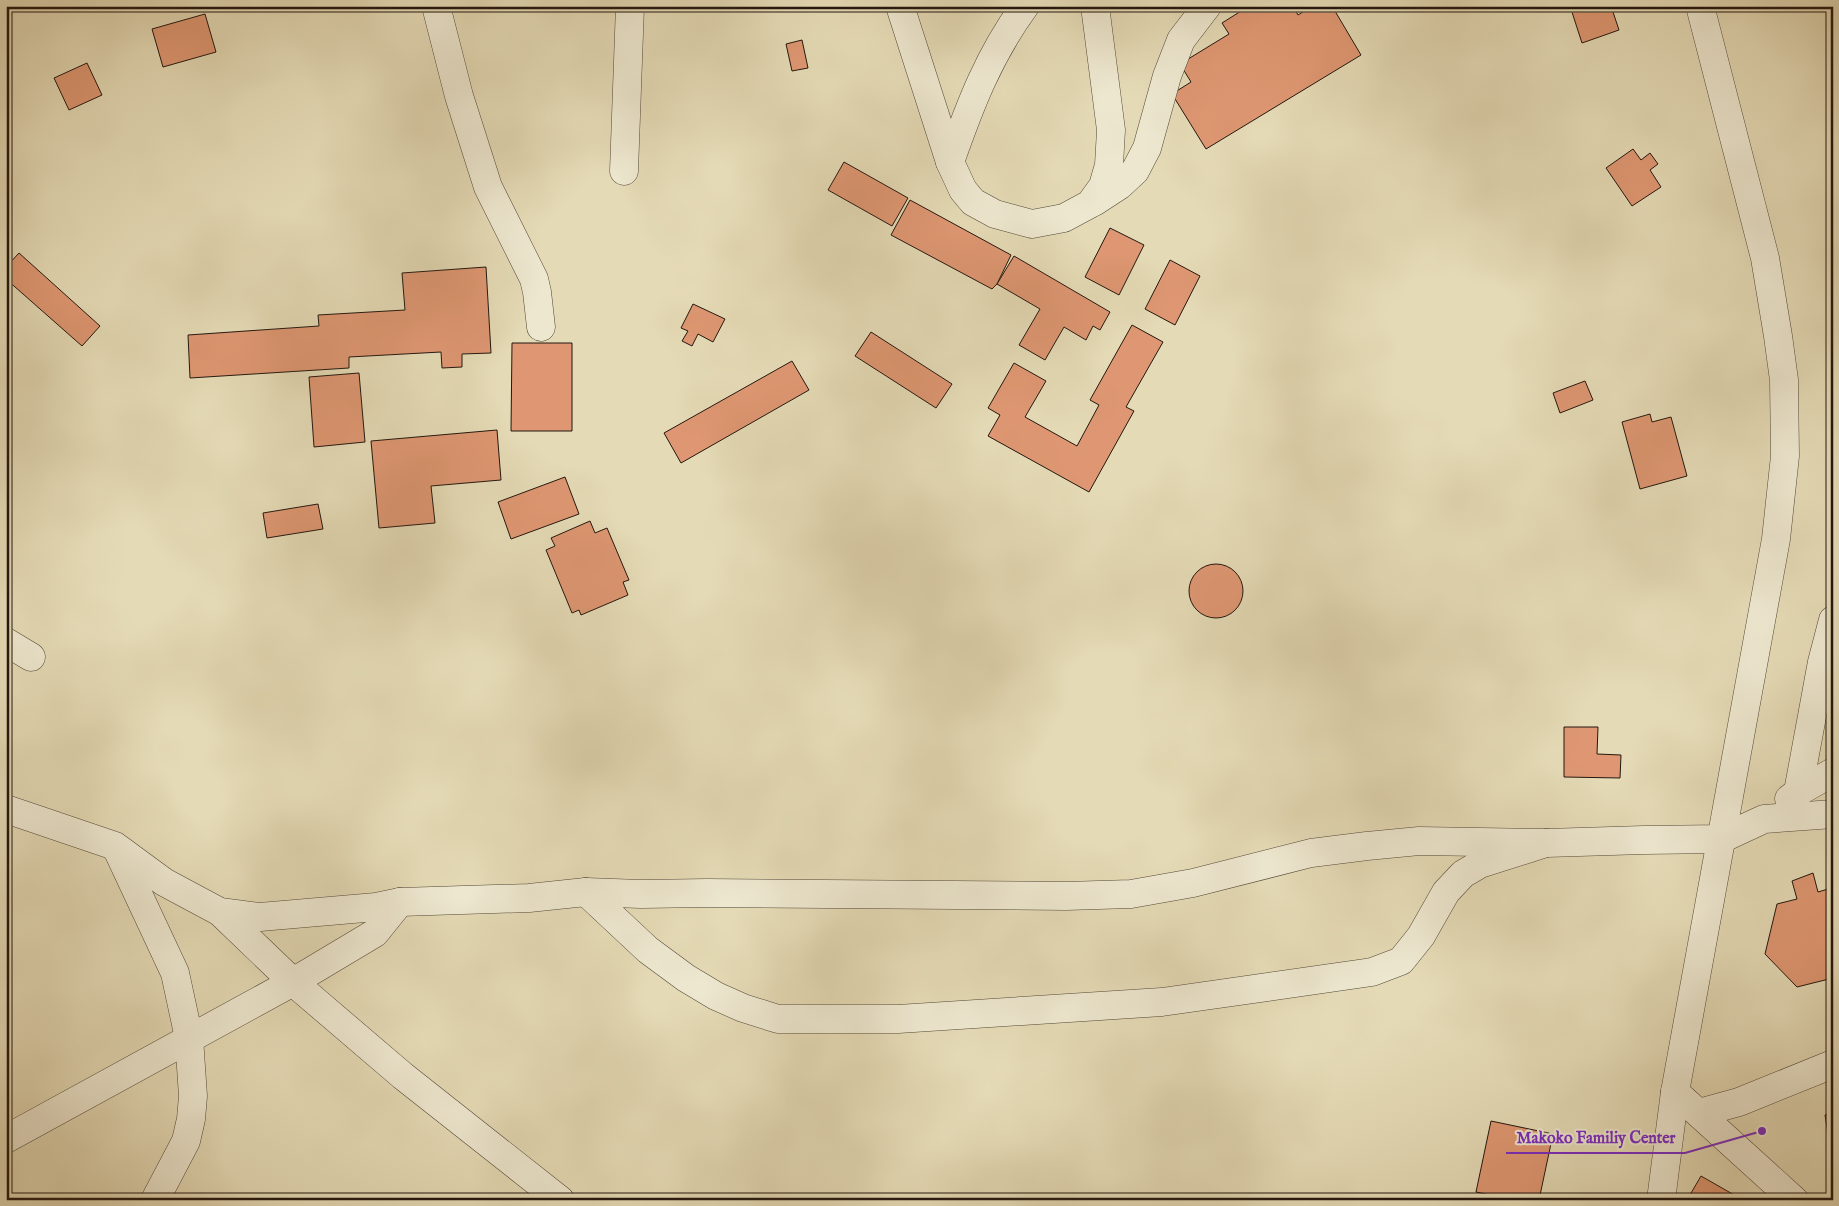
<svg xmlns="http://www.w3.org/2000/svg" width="1839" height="1206" font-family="'IM FELL English',serif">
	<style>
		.building { fill: #de9772; stroke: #23170f }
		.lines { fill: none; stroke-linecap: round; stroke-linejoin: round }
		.minor-casing { stroke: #534838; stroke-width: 29 }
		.minor { stroke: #ede7cf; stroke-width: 28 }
		.leader { fill: none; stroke: #7b2cbf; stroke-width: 2 }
		.callout-dot { fill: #7b2cbf; stroke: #ede7cf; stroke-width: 2 }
		.callout-label { font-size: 16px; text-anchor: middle; font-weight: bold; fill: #7b2cbf; stroke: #ede7cf; stroke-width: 4; stroke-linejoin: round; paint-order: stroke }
	</style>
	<rect width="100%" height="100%" fill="#e4dab5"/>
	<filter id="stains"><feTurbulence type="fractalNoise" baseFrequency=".004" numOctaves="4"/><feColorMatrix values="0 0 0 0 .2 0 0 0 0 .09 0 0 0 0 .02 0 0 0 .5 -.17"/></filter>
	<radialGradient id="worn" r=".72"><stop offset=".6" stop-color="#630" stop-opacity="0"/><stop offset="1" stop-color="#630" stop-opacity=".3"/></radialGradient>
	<g class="building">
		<path d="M1249,6H1261L1264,11L1273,6H1293L1298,15L1312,6H1320L1322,9L1326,6H1332L1361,55L1206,149L1172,94L1191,82L1180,64L1229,34L1222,23Z"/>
		<path d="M1570,6H1611L1619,30L1582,43Z"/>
		<path d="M205,14L216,52L163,67L152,29Z"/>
		<path d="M802,40L808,68L792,71L786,44Z"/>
		<path d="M87,63L102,95L69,110L54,78Z"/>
		<path d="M1633,149L1641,160L1650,153L1658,164L1650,170L1661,187L1632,206L1606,168Z"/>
		<path d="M844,162L908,198L892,226L828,190Z"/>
		<path d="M910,200L1011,255L997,284L992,289L891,235Z"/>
		<path d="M1110,228L1144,245L1119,295L1085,277Z"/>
		<path d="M19,253L100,326L82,346L6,279V267Z"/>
		<path d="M1014,256L1110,312L1100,330L1093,326L1086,340L1064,327L1045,360L1019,345L1040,309L997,284Z"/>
		<path d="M1170,260L1200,276L1175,325L1145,309Z"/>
		<path d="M486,267L491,353L462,354V367L442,368L441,352L349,357V368L190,378L188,335L319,326L318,315L405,310L402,273Z"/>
		<path d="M693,304L725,319L713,342L698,334L692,346L682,341L688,331L681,328Z"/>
		<path d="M1132,325L1163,342L1126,407L1134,411L1089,492L988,436L1000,415L988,408L1014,363L1046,381L1025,417L1077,446L1099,405L1090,400Z"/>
		<path d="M871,332L952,384L936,408L855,356Z"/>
		<path d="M512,343H572V431H511Z"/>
		<path d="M792,361L809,390L681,463L664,433Z"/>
		<path d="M359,373L365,442L314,447L309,377Z"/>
		<path d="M1585,381L1593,400L1560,413L1553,393Z"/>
		<path d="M1650,414L1652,422L1671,417L1687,476L1640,489L1622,422Z"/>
		<path d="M497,430L501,480L431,486L435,523L379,528L371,441Z"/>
		<path d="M565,477L579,514L511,539L498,502Z"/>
		<path d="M318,504L323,529L267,538L263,513Z"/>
		<path d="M590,521L595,533L607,528L629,580L623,582L628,595L581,615L579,610L572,613L546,550L555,546L551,538Z"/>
		<circle cx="1216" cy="591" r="27"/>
		<path d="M1564,727H1598L1597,754L1621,755L1620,778L1564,777Z"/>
		<path d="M1813,873L1818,892L1828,889L1833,894V978L1797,987L1765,954L1777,904L1797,899L1792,881Z"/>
		<path d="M1833,1113V1166L1825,1115Z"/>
		<path d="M1491,1121L1553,1134L1539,1200H1513L1476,1192Z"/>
		<path d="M1701,1176L1743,1200H1687Z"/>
	</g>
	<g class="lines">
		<defs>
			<g id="minor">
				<path d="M436,6L459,96L488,187L534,279L537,292L541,327"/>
				<path d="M900,6L950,162L963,190L973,202L995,214L1032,224L1064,218L1090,204L1103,186L1109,165L1111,130L1095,6"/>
				<path d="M950,162C970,105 989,55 1025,6"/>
				<path d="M624,171L630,6"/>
				<path d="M1094,202L1120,185L1135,171L1147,148L1167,76L1181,40L1207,6"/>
				<path d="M6,642L31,657"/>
				<path d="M1798,792L1822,662L1833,620"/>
				<path d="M1789,799L1798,792L1833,772"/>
				<path d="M6,809L115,846L164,882L220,912L260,917L376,907L400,902L529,898L586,892L641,894L707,893L1066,896L1131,894L1193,883L1311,853L1367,846L1419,841L1546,843"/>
				<path d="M117,849L175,973L189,1038L193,1096L191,1119L186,1141L155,1200"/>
				<path d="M586,892L648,950L686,978L716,996L743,1008L778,1019H898L1162,1002L1372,972L1401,961L1421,936L1446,892L1463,874L1480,864L1546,843L1644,840L1721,839L1764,819L1833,814"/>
				<path d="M220,912L293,982L403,1076L560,1200"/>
				<path d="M1675,1092L1794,1200"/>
				<path d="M1699,1113L1739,1102L1833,1064"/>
				<path d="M6,1139L293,982L375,933L400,902"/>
				<path d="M1661,1200L1675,1092L1776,539L1785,456L1784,380L1778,336L1765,258L1700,6"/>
			</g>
		</defs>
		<use href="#minor" class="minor-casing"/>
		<use href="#minor" class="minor"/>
	</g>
	<path class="leader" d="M1762 1131L1685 1153H1506"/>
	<circle class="callout-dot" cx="1762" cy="1131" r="5"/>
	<g class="callout-label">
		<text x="1596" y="1143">Makoko Familiy Center</text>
	</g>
	<rect width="1839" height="1206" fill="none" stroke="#e4dab5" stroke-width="25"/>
	<rect x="8" y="8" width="1824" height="1191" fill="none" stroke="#23170f" stroke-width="2.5"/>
	<rect x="12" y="12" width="1814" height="1181" fill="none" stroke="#23170f"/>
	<rect width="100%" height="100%" filter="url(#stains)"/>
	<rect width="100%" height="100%" fill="url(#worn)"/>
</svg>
